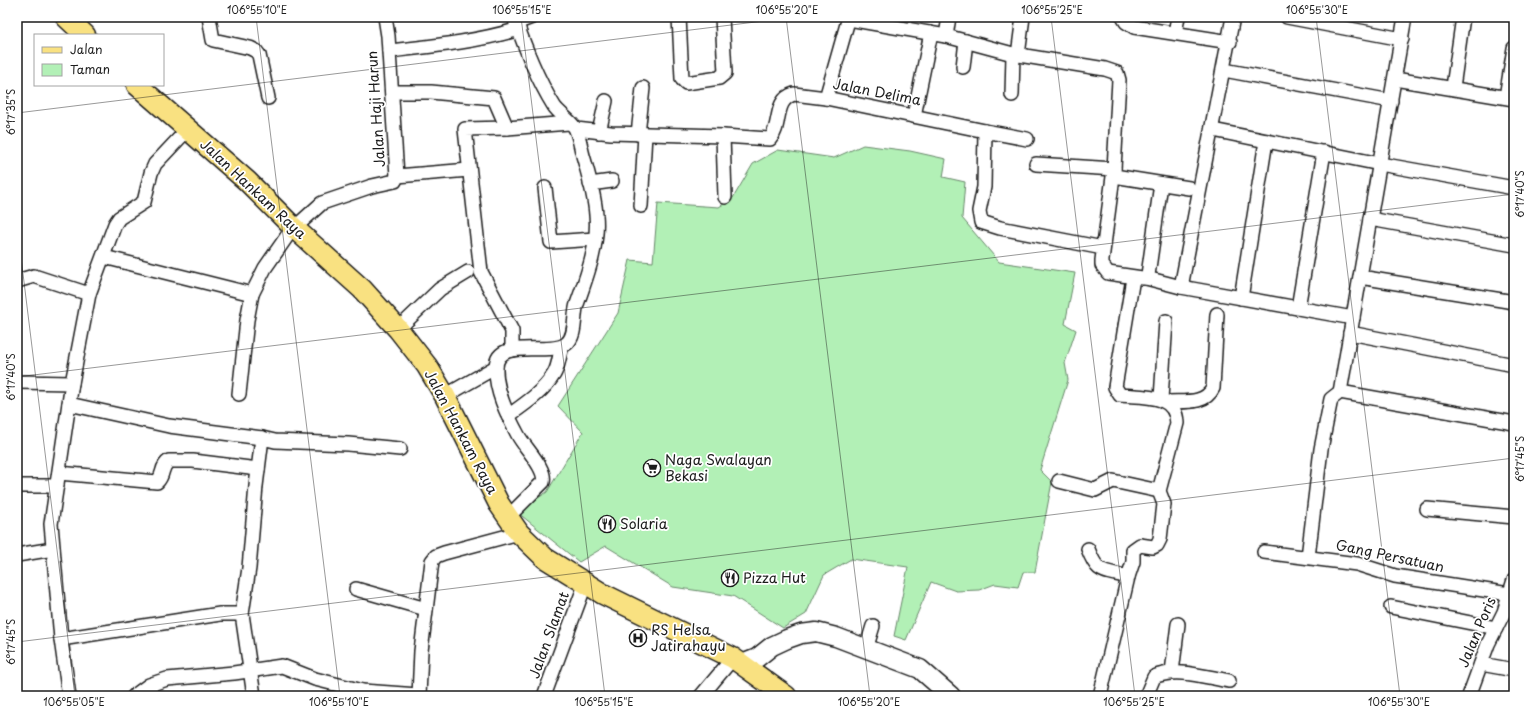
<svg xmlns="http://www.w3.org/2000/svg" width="1531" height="713" font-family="'Playpen Sans',sans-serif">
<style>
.green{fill:#b2f0b6;stroke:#678669}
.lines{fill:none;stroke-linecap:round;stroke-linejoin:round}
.street-casing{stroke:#1c1c1c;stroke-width:16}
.secondary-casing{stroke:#1c1c1c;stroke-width:21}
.primary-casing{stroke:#1c1c1c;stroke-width:23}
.street{stroke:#fff;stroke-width:13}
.secondary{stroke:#fff;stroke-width:18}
.primary{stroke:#f9e181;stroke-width:20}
.ticks{fill:none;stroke:#1c1c1c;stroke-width:1;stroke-opacity:0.45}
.labels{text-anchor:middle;stroke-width:3.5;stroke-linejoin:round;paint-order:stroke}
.street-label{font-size:14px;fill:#1c1c1c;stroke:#fff}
.poi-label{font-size:14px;fill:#1c1c1c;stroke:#fff;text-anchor:start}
.neatline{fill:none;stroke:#1c1c1c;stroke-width:1.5}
.ticks-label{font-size:10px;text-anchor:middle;fill:#1c1c1c}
</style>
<rect width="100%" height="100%" fill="#fff"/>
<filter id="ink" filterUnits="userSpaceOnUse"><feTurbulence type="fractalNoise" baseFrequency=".025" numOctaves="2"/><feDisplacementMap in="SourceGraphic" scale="8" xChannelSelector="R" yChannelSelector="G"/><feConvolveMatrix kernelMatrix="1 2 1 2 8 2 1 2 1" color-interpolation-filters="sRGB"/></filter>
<g filter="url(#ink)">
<!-- green -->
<path class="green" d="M863,145L910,151L946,159L943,177L965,182L962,218L999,262L1075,273L1065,324L1076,330L1065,363L1068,380L1040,470L1052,482L1035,572H1023L1018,587L995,584L979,590L956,591L931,582L906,640L894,636L908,567L851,559L824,575L806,614L783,628L733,596L673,587L606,546L579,562L517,512L547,492L583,432L558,406L618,313L630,260L653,262L658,203L719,207L733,198L753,164L778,150L834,158Z"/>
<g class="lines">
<defs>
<g id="street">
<path d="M209,17L213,40L250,48L256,51L259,55L268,98"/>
<path d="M679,17L682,79L686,83L719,78L725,73L722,17"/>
<path d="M1123,17L1126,22L1134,27L1230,42"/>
<path d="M1287,17L1402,39"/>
<path d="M1405,17L1340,392L1514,423"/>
<path d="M849,19L946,36L1013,54L1105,69L1117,73L1119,80L1114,169L1102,260V265L1108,273L1142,278H1146L1148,275L1161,184"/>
<path d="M516,23L532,17"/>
<path d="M1175,33L1178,17"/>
<path d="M946,36L949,17"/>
<path d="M389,51C433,46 476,42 519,29"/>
<path d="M1018,55L1023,17"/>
<path d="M963,67L966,41"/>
<path d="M1224,70L1391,101"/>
<path d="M1395,79L1514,99"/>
<path d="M1453,87L1463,17"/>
<path d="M392,92H431L494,98L507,128"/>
<path d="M1012,95L1013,54"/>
<path d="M1506,97L1514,48"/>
<path d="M826,98L849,17"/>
<path d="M914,116L931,33"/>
<path d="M576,129L611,133L723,136L770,139C782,126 773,100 794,94L826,98L985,131L984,187L979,211L981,222L1000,228L1103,248"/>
<path d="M1213,130L1380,164L1514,188"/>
<path d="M985,131L1027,139"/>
<path d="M599,132L606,101"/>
<path d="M638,134L643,88"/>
<path d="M723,136L725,197"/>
<path d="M1036,164L1114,169"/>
<path d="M397,176L469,170"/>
<path d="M1114,176L1189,188"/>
<path d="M590,184L612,181"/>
<path d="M545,188L551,242L595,239"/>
<path d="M641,206L645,134"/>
<path d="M1370,219L1514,245"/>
<path d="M104,257L252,294"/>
<path d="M1360,277L1514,302"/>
<path d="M1146,278L1181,287L1353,318"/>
<path d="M17,281L34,276L89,294"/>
<path d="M1181,287L1233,17"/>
<path d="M1241,298L1266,141"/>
<path d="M1298,308L1324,152"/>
<path d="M398,329L440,289L468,272"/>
<path d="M1350,333L1514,365"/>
<path d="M512,350V331L481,272L465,129L507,128L569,123"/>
<path d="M17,382L72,383"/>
<path d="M239,394L247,320L252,294L265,268L290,232L322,203L372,186L395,181L397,176L388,36L385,17"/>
<path d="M445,396L496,367"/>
<path d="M1161,399L1166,321"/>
<path d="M1168,402C1183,401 1205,405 1213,388L1217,314"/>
<path d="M69,404L169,426L262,438"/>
<path d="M508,416C525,404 543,392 554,374C559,366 559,355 562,347"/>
<path d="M59,473L157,482C165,474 160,467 169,461H193L258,469"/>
<path d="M1059,481L1095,490L1113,481L1159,491"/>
<path d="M17,486H57"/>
<path d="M1427,509L1514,517"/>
<path d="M508,517L543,482C547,469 524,447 518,435C507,415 495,390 496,367C497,336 549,357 566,344C577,336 573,315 577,304C587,276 599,244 596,215C595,197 589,177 584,159C581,150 580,139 576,130C573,122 559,114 554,106C537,79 525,47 514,17"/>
<path d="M1088,549C1098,575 1102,570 1128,577"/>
<path d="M1264,552L1357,564L1395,576L1509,594"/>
<path d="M17,555L53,549"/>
<path d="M1308,557L1321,449L1331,399L1340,392"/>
<path d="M356,589L426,609"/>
<path d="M1391,607L1496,628"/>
<path d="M61,639L220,614H242"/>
<path d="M866,649L873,626"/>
<path d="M1481,664L1514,670"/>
<path d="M1172,672L1178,624"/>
<path d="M69,696L61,639L51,524L72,383L89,294L115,224L119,218L144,202L151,173L155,164L188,129"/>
<path d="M134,696L149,685L167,679L234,673L282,666L315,679L363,691L418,695"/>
<path d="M254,696L242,614L249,568L256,486L262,438L275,441L348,444L400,449"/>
<path d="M419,696L421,651L432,561L436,556L444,553L519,533"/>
<path d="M544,696L585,585"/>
<path d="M701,696L733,658"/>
<path d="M1100,696L1128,577L1133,562V550L1140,545L1153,547L1157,545L1160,539L1164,504L1159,491L1177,423C1176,393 1143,397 1120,395L1115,387L1133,278"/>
<path d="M1146,696L1154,677C1176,667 1205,677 1229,681"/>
<path d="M1469,696L1488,644L1504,612L1514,580"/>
</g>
<path id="secondary" d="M742,664L757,658L772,646L787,639L801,634L816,632L836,637L920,669L951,696"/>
<g id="primary">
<path d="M66,17L85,35"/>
<path d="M137,85L247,181L294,228L362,289L398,329L427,366L445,396L499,504L519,533L545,558L603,594L733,658L786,696"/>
</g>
</defs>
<!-- street casing -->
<use href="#street" class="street-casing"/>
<!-- secondary casing -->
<use href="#secondary" class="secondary-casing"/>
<!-- primary casing -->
<use href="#primary" class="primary-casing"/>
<!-- street -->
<use href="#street" class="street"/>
<!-- secondary -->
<use href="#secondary" class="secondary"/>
<!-- primary -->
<use href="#primary" class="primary"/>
</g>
</g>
<!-- ticks -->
<path class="ticks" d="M256,17L340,696M521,17L605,696M786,17L870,696M1051,17L1135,696M1316,17L1400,696M17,113L796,17M17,225L75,696M17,377L1514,194M17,642L1514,458"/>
<!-- icons -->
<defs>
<symbol id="supermarket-ring" viewBox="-11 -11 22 22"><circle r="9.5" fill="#fff" stroke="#1c1c1c" stroke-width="1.5"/><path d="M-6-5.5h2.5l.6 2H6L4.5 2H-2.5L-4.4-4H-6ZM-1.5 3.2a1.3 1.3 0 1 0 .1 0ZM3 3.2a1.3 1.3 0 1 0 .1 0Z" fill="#1c1c1c"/></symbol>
<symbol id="restaurant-ring" viewBox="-11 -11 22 22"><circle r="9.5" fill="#fff" stroke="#1c1c1c" stroke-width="1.5"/><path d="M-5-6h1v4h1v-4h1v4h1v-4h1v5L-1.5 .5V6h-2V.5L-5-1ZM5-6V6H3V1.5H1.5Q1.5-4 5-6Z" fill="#1c1c1c"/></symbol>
<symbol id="hospital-ring" viewBox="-11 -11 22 22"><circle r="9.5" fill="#fff" stroke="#1c1c1c" stroke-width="1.5"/><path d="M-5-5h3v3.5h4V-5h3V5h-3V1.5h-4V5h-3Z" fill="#1c1c1c"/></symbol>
</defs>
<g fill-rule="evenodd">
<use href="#supermarket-ring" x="642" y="458" width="20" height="20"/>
<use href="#restaurant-ring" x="597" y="514" width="20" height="20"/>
<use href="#restaurant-ring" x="720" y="568" width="20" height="20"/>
<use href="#hospital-ring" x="628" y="628" width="20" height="20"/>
</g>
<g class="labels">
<!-- street labels -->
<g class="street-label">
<text transform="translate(877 92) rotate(11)" y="5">Jalan Delima</text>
<text transform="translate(376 109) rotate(-94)" y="5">Jalan Haji Harun</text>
<text transform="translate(253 189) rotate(43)" y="5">Jalan Hankam Raya</text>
<text transform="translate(461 432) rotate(62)" y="5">Jalan Hankam Raya</text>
<text transform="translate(1390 556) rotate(12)" y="5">Gang Persatuan</text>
<text transform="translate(1477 632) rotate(-67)" y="5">Jalan Poris</text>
<text transform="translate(549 635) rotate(-70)" y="5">Jalan Slamat</text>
</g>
<!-- poi labels -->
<g class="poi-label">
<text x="665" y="465">Naga Swalayan<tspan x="665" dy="16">Bekasi</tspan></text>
<text x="620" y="529">Solaria</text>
<text x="743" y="583">Pizza Hut</text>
<text x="651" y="635">RS Helsa<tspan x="651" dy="16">Jatirahayu</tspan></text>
</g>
</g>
<!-- margin -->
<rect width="1531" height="713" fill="none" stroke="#fff" stroke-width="44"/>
<!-- legend -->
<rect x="34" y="34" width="130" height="52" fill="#ffffff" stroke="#a4a4a4"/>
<rect x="42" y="47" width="20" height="6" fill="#f9e181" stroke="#a4a4a4"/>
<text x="70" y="54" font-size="12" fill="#1c1c1c">Jalan</text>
<rect x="42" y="64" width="20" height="12" fill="#b2f0b6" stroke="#a4a4a4"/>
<text x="70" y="74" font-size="12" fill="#1c1c1c">Taman</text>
<rect x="22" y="22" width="1487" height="669" class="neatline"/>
<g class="ticks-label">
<text x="257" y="14">106°55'10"E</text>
<text x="522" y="14">106°55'15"E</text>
<text x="787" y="14">106°55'20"E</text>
<text x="1052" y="14">106°55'25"E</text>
<text x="1317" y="14">106°55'30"E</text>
<text transform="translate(11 112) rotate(-90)" y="4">6°17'35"S</text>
<text transform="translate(1520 194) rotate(-90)" y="4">6°17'40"S</text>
<text transform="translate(11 377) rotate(-90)" y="4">6°17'40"S</text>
<text transform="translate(1520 459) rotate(-90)" y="4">6°17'45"S</text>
<text transform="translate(11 642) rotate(-90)" y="4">6°17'45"S</text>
<text x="74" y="706">106°55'05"E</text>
<text x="339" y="706">106°55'10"E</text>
<text x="604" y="706">106°55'15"E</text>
<text x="869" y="706">106°55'20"E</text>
<text x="1134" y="706">106°55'25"E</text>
<text x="1399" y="706">106°55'30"E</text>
</g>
</svg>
